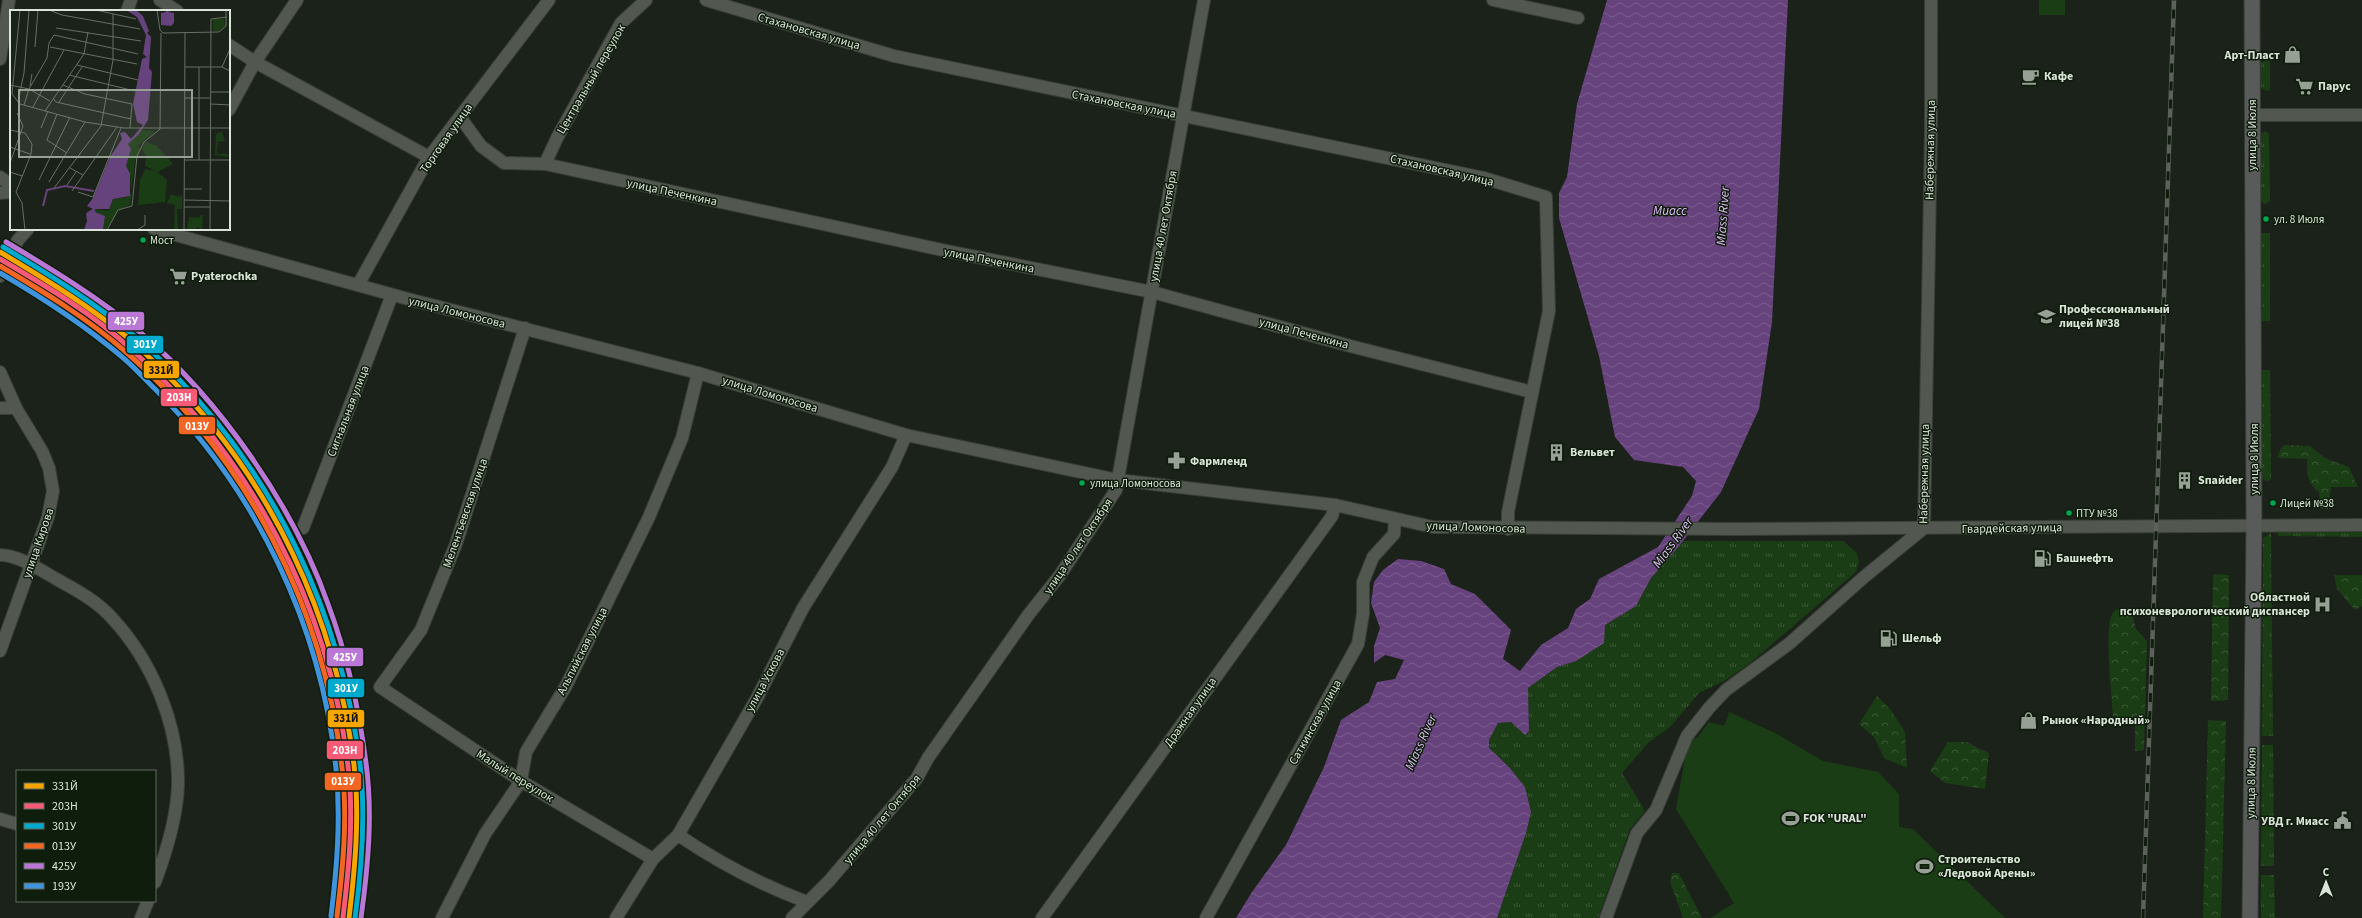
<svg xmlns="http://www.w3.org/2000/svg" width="2362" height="918" font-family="'Source Sans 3',sans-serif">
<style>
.grass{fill:url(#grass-tufts)}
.forest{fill:url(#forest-crowns)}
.pitch{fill:#1b3d15}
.water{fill:url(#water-waves)}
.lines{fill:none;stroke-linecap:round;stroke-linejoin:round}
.minor-casing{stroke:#383e37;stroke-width:14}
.major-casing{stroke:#383e37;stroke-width:17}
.minor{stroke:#525850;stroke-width:12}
.major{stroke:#595a5a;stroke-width:15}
.rail-casing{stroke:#5c615a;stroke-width:4.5}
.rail{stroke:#0e1d0c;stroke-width:3;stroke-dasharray:9;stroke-linecap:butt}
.rail-1-casing{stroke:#0e1d0c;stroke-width:8}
.rail-2-casing{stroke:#0e1d0c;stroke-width:8}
.rail-3-casing{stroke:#0e1d0c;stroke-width:8}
.rail-4-casing{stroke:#0e1d0c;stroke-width:8}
.rail-5-casing{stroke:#0e1d0c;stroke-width:8}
.rail-6-casing{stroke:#0e1d0c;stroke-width:8}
.rail-1{stroke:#f7a600;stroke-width:5}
.rail-2{stroke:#f75a77;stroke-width:5}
.rail-3{stroke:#00a9ce;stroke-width:5}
.rail-4{stroke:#f26522;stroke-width:5}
.rail-5{stroke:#ba77d6;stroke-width:5}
.rail-6{stroke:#4094de;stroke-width:5}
.bus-dot{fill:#00a651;stroke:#0e1d0c;stroke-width:1.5}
.labels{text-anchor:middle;stroke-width:3;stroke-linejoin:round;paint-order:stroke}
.bus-label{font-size:11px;fill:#dae4d8;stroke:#0e1d0c;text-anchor:start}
.street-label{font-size:12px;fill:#dae4d8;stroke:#0e1d0c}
.poi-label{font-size:12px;font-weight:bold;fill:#dae4d8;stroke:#0e1d0c;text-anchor:start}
.water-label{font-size:13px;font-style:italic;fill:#dfbdf5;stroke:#0e1d0c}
.inset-river{fill:none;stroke:#67437d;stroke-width:2}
.inset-road{fill:none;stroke:#677065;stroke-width:1}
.view{fill:#97a095;fill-opacity:0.15;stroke:#97a095;stroke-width:2}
.inset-edge{fill:none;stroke:#dae4d8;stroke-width:2}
.line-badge{stroke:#0e1d0c;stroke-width:1.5}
.badge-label{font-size:11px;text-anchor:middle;font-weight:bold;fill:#fff}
.pale-badge-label{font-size:11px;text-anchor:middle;font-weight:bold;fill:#111}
</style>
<defs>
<pattern id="grass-tufts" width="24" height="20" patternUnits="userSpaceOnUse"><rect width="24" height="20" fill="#1b3d15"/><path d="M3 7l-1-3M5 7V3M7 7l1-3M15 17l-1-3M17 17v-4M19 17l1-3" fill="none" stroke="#3c5936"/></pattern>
<pattern id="forest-crowns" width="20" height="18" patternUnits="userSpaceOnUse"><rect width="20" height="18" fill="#1b3d15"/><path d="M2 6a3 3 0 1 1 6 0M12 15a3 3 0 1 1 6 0" fill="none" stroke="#3c5936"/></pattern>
<pattern id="water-waves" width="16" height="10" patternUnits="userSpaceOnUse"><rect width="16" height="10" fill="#67437d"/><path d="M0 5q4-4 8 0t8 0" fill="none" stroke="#7c5e8f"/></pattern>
</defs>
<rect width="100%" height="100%" fill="#1b2219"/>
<!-- grass -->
<g class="grass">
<path d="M2270,57V90L2267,91L2261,88V63Z"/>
<path d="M2265,131L2269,134L2270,201L2265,204L2260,201V134Z"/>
<path d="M2261,233H2270V321H2262Z"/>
<path d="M2262,370H2270L2271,479L2267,481L2262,479Z"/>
<path d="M2278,530L2362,531V537L2278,536Z"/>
<path d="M2271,533L2273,736H2262L2263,538Z"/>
<path d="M1683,541H1843L1857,553L1859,561L1856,572L1749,664L1724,681L1699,693L1671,726L1649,742L1622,773L1645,811L1630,829L1598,918H1497L1526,833L1509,767L1489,748V740L1498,723L1511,722L1526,735L1529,731L1528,688L1557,667L1576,661L1605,625L1636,606L1651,578Z"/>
<path d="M2262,745H2273L2274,866H2261Z"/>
<path d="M2261,875H2274L2275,918H2261Z"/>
</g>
<!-- forest -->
<g class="forest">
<path d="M2285,445L2310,446L2325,458L2349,467L2358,487H2331L2328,509L2320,508L2319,492C2307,483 2307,473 2307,459L2277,458L2281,448Z"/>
<path d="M2213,574L2229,575L2228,700L2211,701Z"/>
<path d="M2334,575H2362V606L2355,610L2337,589Z"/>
<path d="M2125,608L2131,609L2136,629L2147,641L2144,750L2135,751V718L2113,717C2112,696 2104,631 2112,614C2114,609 2120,609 2125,608Z"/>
<path d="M1877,696L1890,709L1905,732L1907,768L1884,758L1874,737L1859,724Z"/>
<path d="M2208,720L2226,721L2221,918H2203Z"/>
<path d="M1948,742H1966L1989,753L1985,789L1945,783L1930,771Z"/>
<path d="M1672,873H1679L1702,918H1683L1670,882Z"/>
</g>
<!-- pitch -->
<g class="pitch">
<rect x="2039" y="0" width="26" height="15"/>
<path d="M1729,712L1775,733L1823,761L1878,772L1899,794V827L1913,829L2005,918H1710L1734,903L1676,809L1687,747L1690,738H1697L1709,722L1724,726Z"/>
</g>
<!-- water -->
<path class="water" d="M1607,0H1788L1772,322L1759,409L1721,492L1675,551L1651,578L1636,606L1605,625L1604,643L1576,661L1557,667L1528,688L1529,731L1525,735L1511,722L1498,723L1489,740V748L1509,767L1525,787L1531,812L1526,833L1497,918H1236L1252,892L1286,845L1324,767L1341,720L1369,702L1377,682L1395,679L1404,660L1385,655L1374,663V646L1380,628L1371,603L1374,582L1383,570L1398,559L1421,561L1444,569L1451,584L1475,594L1511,630L1503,659L1520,671L1541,645L1568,628L1576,609L1590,599L1599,579L1658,547L1692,496L1696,481L1683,467L1634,460L1615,437L1599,356L1559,218V193L1567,177L1577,104Z"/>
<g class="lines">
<defs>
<g id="minor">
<path d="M160,0L177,11"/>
<path d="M706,0L894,56L1484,178L1546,197L1549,311L1508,512V529"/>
<path d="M1493,0L1578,18"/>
<path d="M127,11L131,0"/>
<path d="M229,45L255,62L429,157"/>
<path d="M0,59L9,0"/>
<path d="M229,110L255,62L297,0"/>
<path d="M2251,115H2362"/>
<path d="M460,117L481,146L504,163L545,164L947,251L1152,292L1354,347L1532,392"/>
<path d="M545,164L557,138L621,23L646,0"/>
<path d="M0,177L11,185"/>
<path d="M0,193L11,192"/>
<path d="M154,229L408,299L698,373L906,435L1118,480L1335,505L1433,527L1733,529L2362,525"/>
<path d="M0,276L18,240L28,229"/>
<path d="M358,285L429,157L549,0"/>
<path d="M525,328L456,544L421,630L380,687L521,781L653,859"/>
<path d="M0,372L16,408L42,451L49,468L53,491L48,517L0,651"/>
<path d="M0,408H16"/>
<path d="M303,528L392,295"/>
<path d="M0,555C20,555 43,572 60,581C78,591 98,602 112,618C152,661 179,725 178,785C177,817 166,853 155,882"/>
<path d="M0,819L17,824"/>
<path d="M678,835C718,862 761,885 807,902"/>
<path d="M141,918L148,901"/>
<path d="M442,918L485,834L521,781L526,752L566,686L649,517L682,438L698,373"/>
<path d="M616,918L653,859L678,835L757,698L803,608L892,467L906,435"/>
<path d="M792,918L829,881L917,778L928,758L1029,614L1060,575L1116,490L1204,0"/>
<path d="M1042,918L1332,516L1335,505"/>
<path d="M1206,918L1358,644L1363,614V582L1373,557L1394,534L1395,519"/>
<path d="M1606,918L1637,833L1656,810L1687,736L1709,708L1726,690L1790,643L1864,577L1924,528L1931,131V0"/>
</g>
<path id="major" d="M2250,918L2254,525L2252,0"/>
</defs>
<!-- minor casing -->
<use href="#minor" class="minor-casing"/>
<!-- major casing -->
<use href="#major" class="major-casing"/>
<!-- minor -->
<use href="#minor" class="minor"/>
<!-- major -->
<use href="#major" class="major"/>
<defs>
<path id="rail" d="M2143,918L2174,0"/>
</defs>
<!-- rail casing -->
<use href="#rail" class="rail-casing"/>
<!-- rail -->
<use href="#rail" class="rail"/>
<defs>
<path id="rail-1" d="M0,252C47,280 91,307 133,342C145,352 154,363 165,373C271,479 336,617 354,765C360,816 355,868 349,918"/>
<path id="rail-2" d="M0,259C46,286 92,313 131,349C251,457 329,605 348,766C354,816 349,868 343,917"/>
<path id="rail-3" d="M3,247C50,275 95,303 137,338C149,347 159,359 169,369C276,476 341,615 360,764C366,815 362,867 355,918"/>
<path id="rail-4" d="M0,266C44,292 87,318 126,352C247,457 325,610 342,768C348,817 343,867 337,916"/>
<path id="rail-5" d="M6,242C53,270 99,298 141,333C220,400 294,507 328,604C347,655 359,709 366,763C373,814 368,867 361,918"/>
<path id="rail-6" d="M0,273C43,298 83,324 121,356C133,366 144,378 154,388C256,489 322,627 336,769C341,818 337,867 331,916"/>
</defs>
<!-- rail-1 casing -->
<use href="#rail-1" class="rail-1-casing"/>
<!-- rail-2 casing -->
<use href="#rail-2" class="rail-2-casing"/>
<!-- rail-3 casing -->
<use href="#rail-3" class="rail-3-casing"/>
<!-- rail-4 casing -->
<use href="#rail-4" class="rail-4-casing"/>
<!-- rail-5 casing -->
<use href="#rail-5" class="rail-5-casing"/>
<!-- rail-6 casing -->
<use href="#rail-6" class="rail-6-casing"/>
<!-- rail-1 -->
<use href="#rail-1" class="rail-1"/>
<!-- rail-2 -->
<use href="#rail-2" class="rail-2"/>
<!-- rail-3 -->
<use href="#rail-3" class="rail-3"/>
<!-- rail-4 -->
<use href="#rail-4" class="rail-4"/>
<!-- rail-5 -->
<use href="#rail-5" class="rail-5"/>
<!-- rail-6 -->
<use href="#rail-6" class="rail-6"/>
</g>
<!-- icons -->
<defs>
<symbol id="shop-bare" viewBox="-9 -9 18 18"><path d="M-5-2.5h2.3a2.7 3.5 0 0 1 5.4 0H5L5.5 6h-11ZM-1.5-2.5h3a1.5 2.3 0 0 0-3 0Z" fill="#97a095" stroke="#0e1d0c" stroke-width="2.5" paint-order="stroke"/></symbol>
<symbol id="cafe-bare" viewBox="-9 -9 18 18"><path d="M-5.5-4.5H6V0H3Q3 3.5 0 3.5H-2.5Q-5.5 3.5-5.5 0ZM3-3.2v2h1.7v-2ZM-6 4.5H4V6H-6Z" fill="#97a095" stroke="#0e1d0c" stroke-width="2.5" paint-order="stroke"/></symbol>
<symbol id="supermarket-bare" viewBox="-9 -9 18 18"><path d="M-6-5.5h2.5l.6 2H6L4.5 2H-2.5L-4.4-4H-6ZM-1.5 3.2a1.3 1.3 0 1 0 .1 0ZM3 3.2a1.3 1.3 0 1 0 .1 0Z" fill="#97a095" stroke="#0e1d0c" stroke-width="2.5" paint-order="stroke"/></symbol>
<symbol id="university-bare" viewBox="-9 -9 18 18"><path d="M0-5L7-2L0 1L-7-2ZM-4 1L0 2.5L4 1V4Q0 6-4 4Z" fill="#97a095" stroke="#0e1d0c" stroke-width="2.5" paint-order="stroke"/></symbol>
<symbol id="building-bare" viewBox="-9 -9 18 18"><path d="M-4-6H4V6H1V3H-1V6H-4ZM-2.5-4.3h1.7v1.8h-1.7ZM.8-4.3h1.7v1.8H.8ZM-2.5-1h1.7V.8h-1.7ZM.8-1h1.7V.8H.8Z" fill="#97a095" stroke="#0e1d0c" stroke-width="2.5" paint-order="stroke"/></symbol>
<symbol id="pharmacy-bare" viewBox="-9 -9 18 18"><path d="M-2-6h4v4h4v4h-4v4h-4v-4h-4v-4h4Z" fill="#97a095" stroke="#0e1d0c" stroke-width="2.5" paint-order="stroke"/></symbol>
<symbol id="fuel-bare" viewBox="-9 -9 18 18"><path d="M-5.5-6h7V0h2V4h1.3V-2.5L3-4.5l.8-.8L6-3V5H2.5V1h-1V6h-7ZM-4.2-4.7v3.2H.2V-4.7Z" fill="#97a095" stroke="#0e1d0c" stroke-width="2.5" paint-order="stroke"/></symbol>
<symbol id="hospital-bare" viewBox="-9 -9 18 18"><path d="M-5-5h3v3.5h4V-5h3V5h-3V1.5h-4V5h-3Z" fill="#97a095" stroke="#0e1d0c" stroke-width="2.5" paint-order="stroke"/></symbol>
<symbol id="stadium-bare" viewBox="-9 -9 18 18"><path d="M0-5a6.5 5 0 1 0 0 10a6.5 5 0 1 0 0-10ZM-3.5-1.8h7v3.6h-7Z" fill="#97a095" stroke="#0e1d0c" stroke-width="2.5" paint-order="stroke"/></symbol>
<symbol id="civic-bare" viewBox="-9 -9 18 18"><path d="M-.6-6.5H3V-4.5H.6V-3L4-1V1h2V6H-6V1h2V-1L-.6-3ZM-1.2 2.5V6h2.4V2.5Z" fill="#97a095" stroke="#0e1d0c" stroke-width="2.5" paint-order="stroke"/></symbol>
</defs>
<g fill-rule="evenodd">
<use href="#shop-bare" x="2280" y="42" width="25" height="25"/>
<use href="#cafe-bare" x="2018" y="64" width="25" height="25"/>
<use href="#supermarket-bare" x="2292" y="74" width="25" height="25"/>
<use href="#supermarket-bare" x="166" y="264" width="25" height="25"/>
<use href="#university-bare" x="2034" y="304" width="25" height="25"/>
<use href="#building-bare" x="1544" y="440" width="25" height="25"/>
<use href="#pharmacy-bare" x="1164" y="448" width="25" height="25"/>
<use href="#building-bare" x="2172" y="468" width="25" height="25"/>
<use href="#fuel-bare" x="2030" y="546" width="25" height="25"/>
<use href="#hospital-bare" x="2310" y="592" width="25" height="25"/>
<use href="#fuel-bare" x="1876" y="626" width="25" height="25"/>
<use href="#shop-bare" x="2016" y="708" width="25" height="25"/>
<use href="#stadium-bare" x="1778" y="806" width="25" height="25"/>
<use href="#civic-bare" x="2330" y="808" width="25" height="25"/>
<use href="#stadium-bare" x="1912" y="854" width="25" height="25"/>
</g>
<!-- markers -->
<g class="bus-dot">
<circle cx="2266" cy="219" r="3.5"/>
<circle cx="143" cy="240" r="3.5"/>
<circle cx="1082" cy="483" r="3.5"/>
<circle cx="2273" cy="503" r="3.5"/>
<circle cx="2069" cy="513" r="3.5"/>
</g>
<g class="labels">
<!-- bus labels -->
<g class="bus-label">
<text x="2274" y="223">ул. 8 Июля</text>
<text x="150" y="244">Мост</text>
<text x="1090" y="487">улица Ломоносова</text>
<text x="2280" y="507">Лицей №38</text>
<text x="2076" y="517">ПТУ №38</text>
</g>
<!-- street labels -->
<g class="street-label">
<text transform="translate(809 31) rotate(16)" y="4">Стахановская улица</text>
<text transform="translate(591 79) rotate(-60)" y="4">Центральный переулок</text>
<text transform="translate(1124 104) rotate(11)" y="4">Стахановская улица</text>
<text transform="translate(2252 135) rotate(-90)" y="4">улица 8 Июля</text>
<text transform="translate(446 138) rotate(-55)" y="4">Торговая улица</text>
<text transform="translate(1930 150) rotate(-89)" y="4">Набережная улица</text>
<text transform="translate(1442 170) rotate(13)" y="4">Стахановская улица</text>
<text transform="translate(672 192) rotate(12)" y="4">улица Печенкина</text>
<text transform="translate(1163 226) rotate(-80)" y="4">улица 40 лет Октября</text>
<text transform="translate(989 260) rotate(11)" y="4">улица Печенкина</text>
<text transform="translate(457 312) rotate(14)" y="4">улица Ломоносова</text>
<text transform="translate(1304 333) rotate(15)" y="4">улица Печенкина</text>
<text transform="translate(770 394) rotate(17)" y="4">улица Ломоносова</text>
<text transform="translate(348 411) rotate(-69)" y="4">Сигнальная улица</text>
<text transform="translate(2254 459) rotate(-90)" y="4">улица 8 Июля</text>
<text transform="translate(1924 474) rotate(-89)" y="4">Набережная улица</text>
<text transform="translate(465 513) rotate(-71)" y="4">Мелентьевская улица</text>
<text transform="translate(1476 527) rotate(2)" y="4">улица Ломоносова</text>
<text transform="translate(2012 528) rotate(-1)" y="4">Гвардейская улица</text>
<text transform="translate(38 543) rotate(-71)" y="4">улица Кирова</text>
<text transform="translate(1078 546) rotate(-56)" y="4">улица 40 лет Октября</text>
<text transform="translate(582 651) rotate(-63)" y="4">Альпийская улица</text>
<text transform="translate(765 680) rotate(-62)" y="4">улица Ускова</text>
<text transform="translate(1190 712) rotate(-55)" y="4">Дражная улица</text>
<text transform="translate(1315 722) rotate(-61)" y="4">Саткинская улица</text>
<text transform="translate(515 776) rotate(32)" y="4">Малый переулок</text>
<text transform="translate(2251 783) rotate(-89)" y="4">улица 8 Июля</text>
<text transform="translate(882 819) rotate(-50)" y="4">улица 40 лет Октября</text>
</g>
<!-- poi labels -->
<g class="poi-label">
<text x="2280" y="59" text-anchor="end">Арт-Пласт</text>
<text x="2044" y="80">Кафе</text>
<text x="2318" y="90">Парус</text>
<text x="191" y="280">Pyaterochka</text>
<text x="2059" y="313">Профессиональный<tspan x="2059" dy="14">лицей №38</tspan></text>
<text x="1570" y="456">Вельвет</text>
<text x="1190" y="465">Фармленд</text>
<text x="2198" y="484">Sпайder</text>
<text x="2056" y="562">Башнефть</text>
<text x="2310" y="601" text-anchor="end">Областной<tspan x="2310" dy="14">психоневрологический диспансер</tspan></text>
<text x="1902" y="642">Шельф</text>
<text x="2042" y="724">Рынок «Народный»</text>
<text x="1803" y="822">FOK "URAL"</text>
<text x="2329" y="825" text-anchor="end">УВД г. Миасс</text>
<text x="1938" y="863">Строительство<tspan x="1938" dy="14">«Ледовой Арены»</tspan></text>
</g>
<!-- water labels -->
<g class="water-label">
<text x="1670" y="215">Миасс</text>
<text transform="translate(1722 216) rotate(-86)" y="5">Miass River</text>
<text transform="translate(1672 542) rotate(-54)" y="5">Miass River</text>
<text transform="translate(1420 742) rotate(-66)" y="5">Miass River</text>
</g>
</g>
<!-- overview -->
<g transform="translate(10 10)">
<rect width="220" height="220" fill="#1b2219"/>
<path d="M132,120L145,121L128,136L130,139L125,151L121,182L120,161L116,156L121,139L118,134ZM161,184L168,187L169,184L170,187L172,185V199H167L168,220H164L165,195L157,193Z" fill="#1b3d15"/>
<path d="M212,121L215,131L208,132L207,142L210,145L213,143L219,145L217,147L205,145L206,124ZM191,205H193L192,220L188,217L184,220H177L179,207L189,208Z" fill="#1b3d15"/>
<path d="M203,9H214L215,16L209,21H203ZM122,182L120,195L108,200L96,220H93L95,206L85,202V199L98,201L103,189L118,187Z" fill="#1b3d15"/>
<path d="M136,132L147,136L163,154L147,162L157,170L155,192L128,195L130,170L134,162L135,159L146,161L135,156L136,146L132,139Z" fill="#1b3d15"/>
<path d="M116,0H126L133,6L139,21L137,23L141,27L139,58L142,62L138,110L129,124L118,134L121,139L116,156L120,163V186L103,189L99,199H85V202L95,206L93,220H74L77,211L76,203L83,199L77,196L83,188L100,147L112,129L110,123L115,122L121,129L133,115L127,112L123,94L132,49L137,47L133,44L136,25L127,7ZM156,0H164L158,2L164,3V13L161,16L151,15V3L156,2Z" fill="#67437d"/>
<path class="inset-river" d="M33,196L37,180L55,176L84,181"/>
<path class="inset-road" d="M10,0L2,84L10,94L75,112L114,118H220M39,0L52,5L130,19M86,0L126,9M147,0L150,20L153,23L209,22L216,16V0M46,18L131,31M25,37L28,0M40,37L127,54M67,55L128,70M175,57H212L220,61M212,57L220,39M59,65L125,81M0,75L19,79L40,91M53,75L75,84L122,94L120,118M20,76L22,64M201,82H220M43,88L46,92L121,109M175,88H200M8,92L14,63L19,0M49,92L72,57M201,94L220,95M14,95L19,79L37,48L39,33L44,25L128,44M23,97L54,40M35,101L74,44L78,22M47,104L37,130L57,143M31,118L38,101M150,119L151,23M0,120L15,123L22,134L21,144L6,182L12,193L15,220M0,137L20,144M175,150H200M189,150V57M201,150H220M0,153L13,116L7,103M60,158L73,165M0,162L12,166M29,170L60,107M39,172L75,112M57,175L66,162M44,178L91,116L103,50V4M174,179H192M62,181L107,117M68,182L83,187L111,118M174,190L220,191M174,197H200M97,220L108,200L122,196L127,146L134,132L150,119M127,220L135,215V205M174,220L175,23M200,220L201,9L217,7"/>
<path class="view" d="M9,80H182V147H9Z"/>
<rect width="220" height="220" class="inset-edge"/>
</g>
<g class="line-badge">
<rect x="107" y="311" width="38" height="20" rx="4" fill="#ba77d6"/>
<rect x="126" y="335" width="38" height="19" rx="4" fill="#00a9ce"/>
<rect x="143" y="360" width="37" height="19" rx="4" fill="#f7a600"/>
<rect x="160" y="388" width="38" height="19" rx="4" fill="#f75a77"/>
<rect x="178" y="416" width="38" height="19" rx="4" fill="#f26522"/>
<rect x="326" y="647" width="38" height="20" rx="4" fill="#ba77d6"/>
<rect x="327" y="678" width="38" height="20" rx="4" fill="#00a9ce"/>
<rect x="327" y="709" width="38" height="19" rx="4" fill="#f7a600"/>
<rect x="326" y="740" width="38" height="20" rx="4" fill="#f75a77"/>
<rect x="324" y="772" width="38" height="19" rx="4" fill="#f26522"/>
</g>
<g class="badge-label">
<text x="126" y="325">425У</text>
<text x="145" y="348">301У</text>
<text x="179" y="401">203Н</text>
<text x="197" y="430">013У</text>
<text x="345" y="661">425У</text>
<text x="346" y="692">301У</text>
<text x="345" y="754">203Н</text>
<text x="343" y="785">013У</text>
</g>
<g class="pale-badge-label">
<text x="161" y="374">331Й</text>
<text x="346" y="722">331Й</text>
</g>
<!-- legend -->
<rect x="16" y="770" width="140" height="132" fill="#0e1d0c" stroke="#606d5e"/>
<rect x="24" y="783" width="20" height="6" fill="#f7a600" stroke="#606d5e"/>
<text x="52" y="790" font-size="12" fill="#dae4d8">331Й</text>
<rect x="24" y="803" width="20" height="6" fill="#f75a77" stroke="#606d5e"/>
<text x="52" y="810" font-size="12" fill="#dae4d8">203Н</text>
<rect x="24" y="823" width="20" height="6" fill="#00a9ce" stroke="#606d5e"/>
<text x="52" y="830" font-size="12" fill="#dae4d8">301У</text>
<rect x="24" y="843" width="20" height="6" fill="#f26522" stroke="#606d5e"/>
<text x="52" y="850" font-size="12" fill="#dae4d8">013У</text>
<rect x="24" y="863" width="20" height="6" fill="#ba77d6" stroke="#606d5e"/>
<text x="52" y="870" font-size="12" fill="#dae4d8">425У</text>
<rect x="24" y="883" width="20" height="6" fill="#4094de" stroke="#606d5e"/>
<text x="52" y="890" font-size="12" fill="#dae4d8">193У</text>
<!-- north arrow -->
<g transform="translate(2326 882)" stroke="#0e1d0c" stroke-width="3" paint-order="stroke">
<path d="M0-3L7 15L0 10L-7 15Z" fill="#dae4d8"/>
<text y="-6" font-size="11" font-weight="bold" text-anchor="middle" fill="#dae4d8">С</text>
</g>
</svg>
